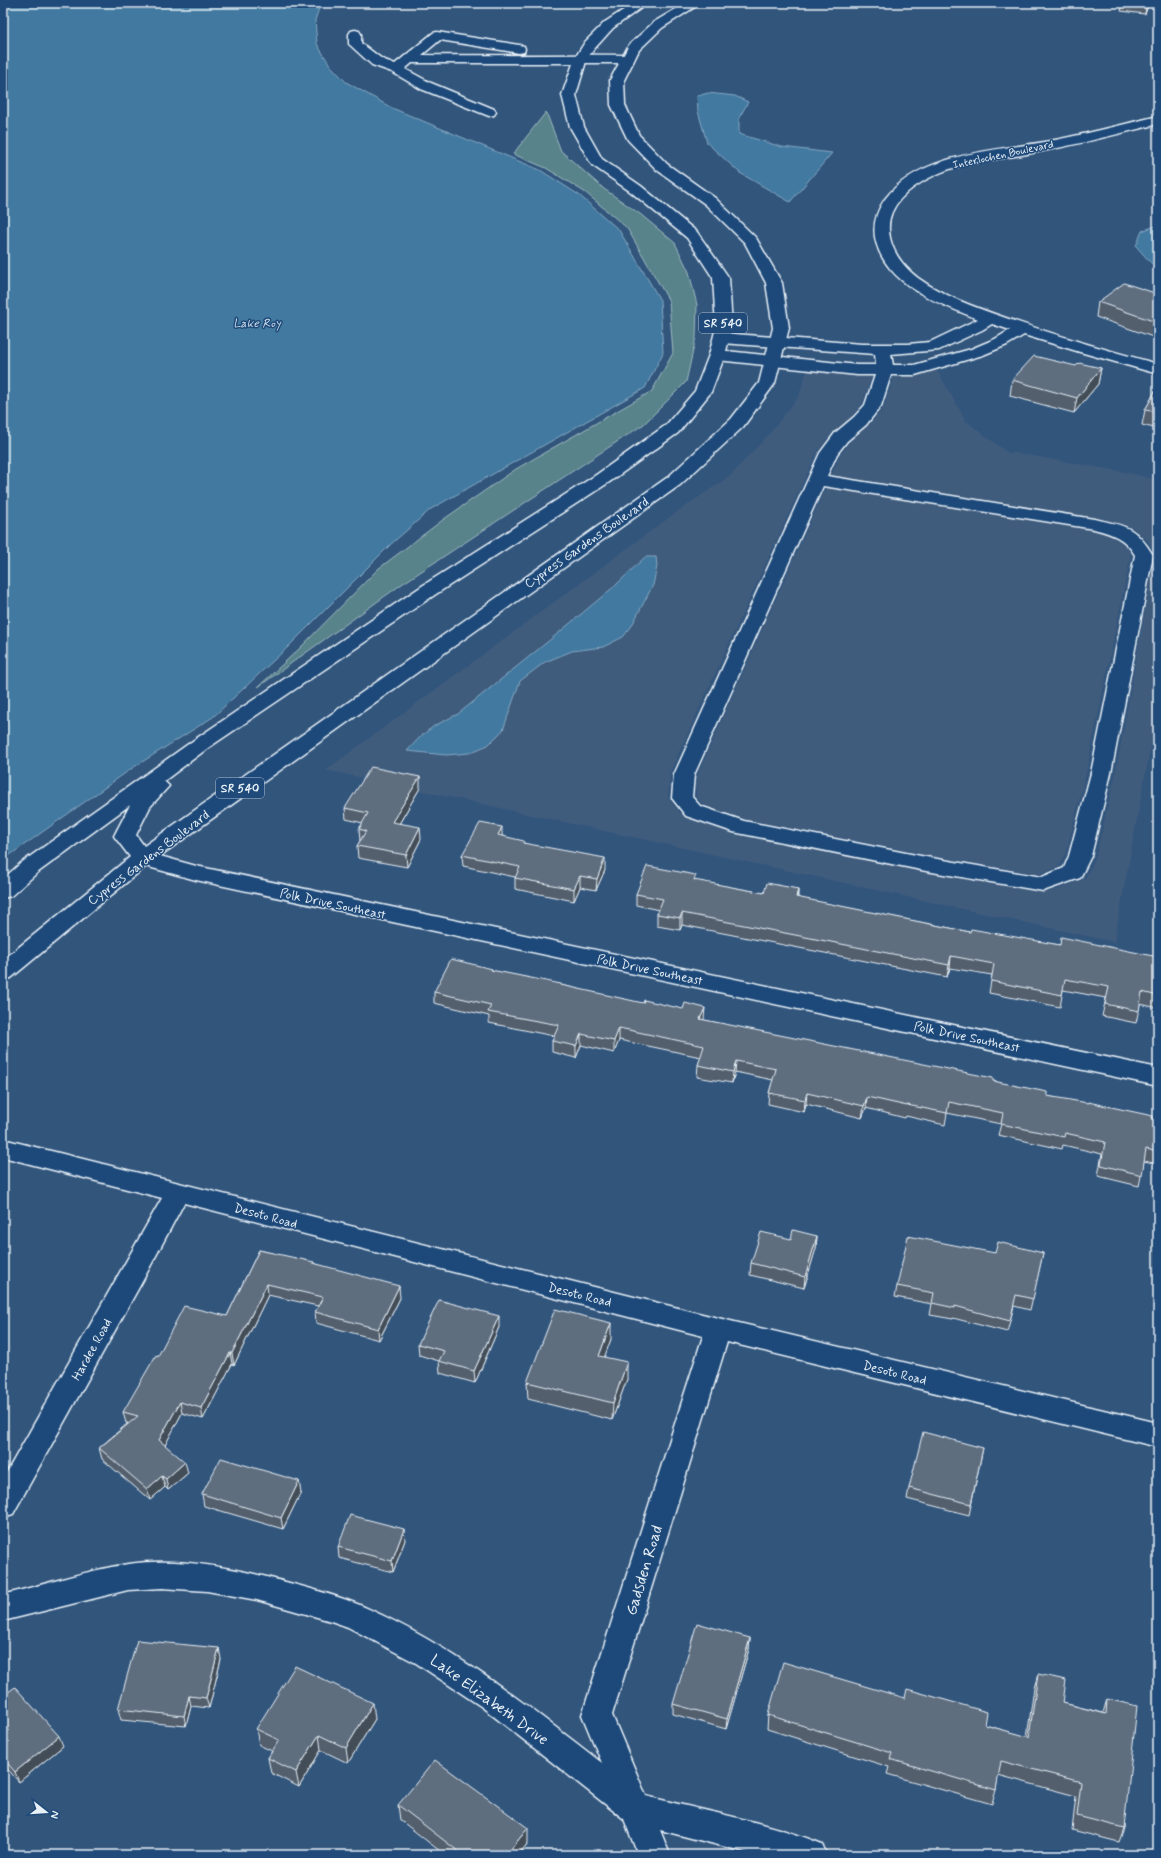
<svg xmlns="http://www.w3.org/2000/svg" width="1161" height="1858" font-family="Mynerve,sans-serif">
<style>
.built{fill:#405c7d;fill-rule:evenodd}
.green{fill:#58838a;stroke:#a0bac1}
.water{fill:#4379a0;stroke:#85a9c3}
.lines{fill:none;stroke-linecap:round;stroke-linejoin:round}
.street-casing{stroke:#e8f1f8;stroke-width:3}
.primary-casing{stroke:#e8f1f8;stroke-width:3}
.street{fill:#1f4a7a;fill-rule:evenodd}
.primary{fill:#1f4a7a;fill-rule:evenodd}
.wall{fill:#525f6d;stroke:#e8f1f8}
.shaded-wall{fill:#424d59;stroke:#e8f1f8}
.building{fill:#5f6e7f;stroke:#e8f1f8}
.labels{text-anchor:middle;stroke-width:3;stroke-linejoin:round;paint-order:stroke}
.far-street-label{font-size:11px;fill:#e8f1f8;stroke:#1f4a7a}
.far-water-label{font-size:12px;font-style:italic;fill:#cfdfeb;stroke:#1f4a7a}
.shield{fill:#1f4a7a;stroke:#acbfd2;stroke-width:1}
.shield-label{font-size:12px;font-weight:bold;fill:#e8f1f8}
.street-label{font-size:13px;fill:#e8f1f8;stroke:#1f4a7a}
.near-street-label{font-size:16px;fill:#e8f1f8;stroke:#1f4a7a}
</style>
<rect width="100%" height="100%" fill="#32557c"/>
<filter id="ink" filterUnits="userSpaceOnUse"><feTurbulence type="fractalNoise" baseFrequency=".025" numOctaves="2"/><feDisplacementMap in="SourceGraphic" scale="8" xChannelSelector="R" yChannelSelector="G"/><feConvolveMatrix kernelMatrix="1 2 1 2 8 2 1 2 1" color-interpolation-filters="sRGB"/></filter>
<g filter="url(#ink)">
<!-- built -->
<g class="built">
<path d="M807,370L872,375L862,404L849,419L830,435L817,452L670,772L668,797L670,801L681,814L687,818L734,834L923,872L1042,892L1053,891L1082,880L1086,877L1095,859L1115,776L1155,554L1148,541L1136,530L1128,526L1095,519L831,476L840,456L851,440L870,424L883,409L895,375H916L932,371L938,372L966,421L1008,453H1015L1125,472L1158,480V707L1114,942L326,770L667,519L731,475L769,434L799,396ZM645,557L653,585L631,627L623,637L603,647L572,651L545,662L519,682L503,730L469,753L446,755L407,751L421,736L434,726L458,714L556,635L616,585Z"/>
<path d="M826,487L1092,530L1117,536L1125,544L1131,554L1087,770L1066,853L1059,867L1039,874L928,855L744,819L704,805L696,797L697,776Z"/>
</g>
<!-- green -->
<path class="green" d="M546,112L561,151L604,189L640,214L675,243L689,272L697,305L696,337L686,382L644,424L402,584L258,687L299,649L378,569L444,519L516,469L652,391L673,353L669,301L627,228L586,193L546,168L513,154Z"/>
<!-- water -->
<g class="water">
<path d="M3,3H321L315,20L317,44L330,65L346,82L392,108L540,170L579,195L619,230L660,300L663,353L645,388L431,509L390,545L289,646L213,717L131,769L3,860Z"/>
<path d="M708,93L735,96L748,102L739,118V134L782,147L832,153L790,202L740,173L707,143L698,111L697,96Z"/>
<path d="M1158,225V266L1151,263L1136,246L1142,231Z"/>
<path d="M645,557H656L657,566L653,585L631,627L623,637L603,647L572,651L545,662L520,681L503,730L488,745L469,753L446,755L407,751L421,736L434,726L458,714L556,635L616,585Z"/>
</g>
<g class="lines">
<defs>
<g id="street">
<path d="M355,30L359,31L361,34V43L382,59L395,64L433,33L437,32L519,45L524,46L525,49L524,52L519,53L440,40L422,55C490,56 559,54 628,55L633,56L634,59L633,62L628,63H412L405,69L431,83L494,109L496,112L494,115L489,116L421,89L392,72L372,65L349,44V34L351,31Z"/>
<path d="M1158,116V124L1146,127C1106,137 1067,147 1027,154C996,160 964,161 935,175C914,185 887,203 889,230C890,249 902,266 918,278C943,296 974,307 1003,317C1054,335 1106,350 1158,364V374L1080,352L1024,335L1007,345L983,355L915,375H891L881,406L866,425L847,441L837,454L827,476L1094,519C1126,526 1135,526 1153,555L1111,773L1091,856L1080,878L1043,891L926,871L733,832L686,816L672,798L674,775L820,453L835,433L854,417L865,405L875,375H857L717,360L711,358L709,355L711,352L717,350L857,365H876L875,354L722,343L716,341L714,338L716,335L722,333L862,344H908L930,342L978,319C940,304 888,286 876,242C872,226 876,212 885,199C921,151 1001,151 1055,140C1090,133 1124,124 1158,116ZM992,324L1010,330L995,339L971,349L914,365H893L891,354L939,350L982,330ZM823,486L1094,529C1113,534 1125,538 1135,555L1091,773L1069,856L1064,868L1042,877L926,857L744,821L700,806L692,797L694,775Z"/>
<path d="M142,851L196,866L1158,1068V1086L196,880L134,863L131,858L134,853Z"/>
<path d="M3,1139L718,1318L1158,1423V1447L727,1342L612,1715L646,1796C703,1811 769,1822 822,1844L827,1855H757L660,1830L670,1855H638L624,1819L482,1707L416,1663L348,1627L331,1621L257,1600L207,1591L162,1588L128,1590L3,1621V1595C43,1585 88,1570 128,1564C177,1557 230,1567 278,1580C308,1588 340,1596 369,1609C455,1648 527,1705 602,1763L582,1715L703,1336L184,1203L143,1280L13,1514L3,1517V1479L162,1198L3,1157Z"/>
</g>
<path id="primary" d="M634,3H648L613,28L595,48L587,58L576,95L584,127L602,159L641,186L697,232L729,278L732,327L725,355L711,392L678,433L608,483L436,594L208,748L164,781L169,786L150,807L136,835L144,846L668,477L731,419L759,383L773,328L766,283L745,243L705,204L657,170L628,140L611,105L610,80L629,45L654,22L686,3H701L662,28L639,50L624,80L625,105L639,135L667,164L715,198L756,238L782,283L789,328L775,383L773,386L743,427L680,485L150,863L11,978L3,980V960L130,857L114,836L130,805L37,873L11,896L3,898V879L21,863L194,740L422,586L596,475L666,425L695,391L709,355L716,327L713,278L687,238L631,192L592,165L570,127L562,95L575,58L585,42L605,22Z"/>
</defs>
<!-- street casing -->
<use href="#street" class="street-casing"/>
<!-- primary casing -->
<use href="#primary" class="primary-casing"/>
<!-- street -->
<use href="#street" class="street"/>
<!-- primary -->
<use href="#primary" class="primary"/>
</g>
<!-- wall -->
<g class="wall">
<path d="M1123,3H1149L1145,14L1121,11Z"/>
<path d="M1158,294V333L1153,337L1096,317L1098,302Z"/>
<path d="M1076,366L1101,368L1098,384L1074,413L1010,396L1012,380Z"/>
<path d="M1158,386V429L1142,425L1145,410Z"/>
<path d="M420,788L399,824L421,839L407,867L358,858L357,846L360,841L359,829L363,823L346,819L345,808Z"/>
<path d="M502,836L605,870L596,890L580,887L574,901L515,889V877L463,866L462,855Z"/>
<path d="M696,881L764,893L798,889V898L970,932L1060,945L1158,957V1008L1140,1004L1136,1023L1102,1016L1106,998L1063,990L1060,1007L989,993L992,975L950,968L947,977L682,925L680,930L657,926V914L659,910L636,905V894Z"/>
<path d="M492,969V971L561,985L704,1020L993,1081L1047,1096L1158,1119V1164L1144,1161L1139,1186L1098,1176L1102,1154L1063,1145L1062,1149L998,1135L1001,1124L947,1113L945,1125L906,1116L905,1118L866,1108L862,1118L806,1104L804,1112L768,1104L769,1093L773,1080L735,1072L732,1083L697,1077L698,1065L701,1057L619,1040L614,1053L581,1045L576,1058L552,1052V1041L554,1036L489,1023V1016L434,1003V992Z"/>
<path d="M817,1236L816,1248L804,1288L750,1275L751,1263L791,1239Z"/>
<path d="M259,1250L314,1263L400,1298L379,1340L316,1323L315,1312L318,1306L268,1295L234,1365L232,1364L203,1419L182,1413L165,1445L188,1473L168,1490L165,1487L150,1500L102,1459L99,1448L128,1423H126L123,1412L227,1316Z"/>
<path d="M995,1253H1043L1030,1310L1014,1306L1007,1332L953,1318V1319L930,1315L932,1304L895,1297L897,1286Z"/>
<path d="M499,1327L475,1383L440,1373L439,1361L419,1355L418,1344Z"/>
<path d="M611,1339L604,1357L627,1379L612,1420L528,1399L527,1382Z"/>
<path d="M983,1448L969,1515L907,1499L909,1488Z"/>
<path d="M301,1492L283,1529L204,1506L202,1494Z"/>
<path d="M405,1540L393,1572L339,1558L338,1547Z"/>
<path d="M750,1638L749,1649L726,1729L673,1714V1704Z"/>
<path d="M221,1659L209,1708L191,1706L186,1726L121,1720L118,1709Z"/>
<path d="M1038,1674L1063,1703L1103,1713L1107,1699L1124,1828L1119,1842L1072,1830L1076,1796L998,1775L996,1790L992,1804L887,1774L889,1767L767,1729L768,1715L985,1725L1027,1737L1034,1688Z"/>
<path d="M3,1696L63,1746L19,1782L4,1765L3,1767Z"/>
<path d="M375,1719L348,1763L321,1750L299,1787L271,1773L268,1758L272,1751L259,1745L256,1729Z"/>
<path d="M398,1805L528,1843L518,1855H445L400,1820Z"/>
</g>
<!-- shaded-wall -->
<g class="shaded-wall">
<path d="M1147,3H1149L1145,14L1146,6Z"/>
<path d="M1158,320V333L1153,337L1156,322Z"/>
<path d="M1101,368L1098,384L1074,413L1077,398Z"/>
<path d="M420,777V788L393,834L392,822Z"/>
<path d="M420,827L421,839L407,867L406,855Z"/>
<path d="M502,827V839L498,835Z"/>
<path d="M605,858V870L596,890L597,879Z"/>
<path d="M580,876V887L574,901V889Z"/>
<path d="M798,889L797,900L796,897Z"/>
<path d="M682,913V925L680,930V918Z"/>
<path d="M951,956L950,968L947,977L949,965Z"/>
<path d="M705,1008L704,1019L700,1030V1019Z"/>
<path d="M619,1028V1040L614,1053V1041Z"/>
<path d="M581,1034V1045L576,1058V1046Z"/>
<path d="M736,1061L735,1072L732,1083L733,1072Z"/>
<path d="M807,1093L806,1104L804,1112L805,1100Z"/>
<path d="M867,1097L866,1108L862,1118L864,1106Z"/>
<path d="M817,1236L816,1248L804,1288L805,1277Z"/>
<path d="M267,1284L268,1295L234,1365L232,1353Z"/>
<path d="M399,1286L400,1298L379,1340L378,1329Z"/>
<path d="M499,1316V1327L475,1383L474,1371Z"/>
<path d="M611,1323V1339L599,1372V1356Z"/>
<path d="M230,1353L232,1364L203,1419L201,1408Z"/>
<path d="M627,1362V1379L612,1420L613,1403Z"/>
<path d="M180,1402L182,1413L162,1451L159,1440Z"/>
<path d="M185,1462L188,1473L168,1490L166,1479Z"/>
<path d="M162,1476L165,1487L150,1500L147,1489Z"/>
<path d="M299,1481L301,1492L283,1529L281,1518Z"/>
<path d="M404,1529L405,1540L393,1572L392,1561Z"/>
<path d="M750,1638L749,1649L726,1729L727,1719Z"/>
<path d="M219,1648L221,1659L209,1708L206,1698Z"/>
<path d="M189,1696L191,1706L186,1726L184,1716Z"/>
<path d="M373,1703L375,1719L348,1763L346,1748Z"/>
<path d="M319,1735L321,1750L299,1787L296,1772Z"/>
<path d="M59,1736L63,1746L19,1782L15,1772Z"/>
<path d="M528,1828V1843L518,1855H506Z"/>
</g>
<!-- building -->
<g class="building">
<path d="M1123,3H1147L1146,6Z"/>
<path d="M1124,283L1158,294V320L1156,322L1098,302Z"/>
<path d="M1034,356L1076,366L1079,363L1101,368L1077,398L1012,380Z"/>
<path d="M1158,386V412L1145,410Z"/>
<path d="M371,767L420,777L392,822L420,827L406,855L357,846L366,831L359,829L368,813L345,808Z"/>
<path d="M480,823L502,827L498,835L524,841L523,843L605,858L597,879L580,876L574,889L515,878L520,867L462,855Z"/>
<path d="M647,866L696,875L694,880L764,893L767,883L798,889L796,897L970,932L971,929L1060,945L1061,937L1158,957V996L1142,992L1139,1011L1105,1004L1109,987L1065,979L1062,995L991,981L994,964L951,956L949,965L682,913L680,918L657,914L663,899L636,894Z"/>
<path d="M451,959L492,969L491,970L561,984V985L643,1003L644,1000L683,1009L685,1003L705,1008L700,1019L993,1078V1081L1047,1092V1096L1088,1103V1102L1153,1116L1152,1118L1158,1119V1152L1146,1149L1142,1175L1101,1165L1105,1142L1065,1133L1064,1137L1001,1124L1003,1113L949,1102L947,1113L907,1105V1106L867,1097L864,1106L807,1093L805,1100L769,1093L776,1069L736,1061L733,1072L698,1065L704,1046L619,1028L614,1041L581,1034L576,1046L552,1041L559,1025L488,1012L491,1005L434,992Z"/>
<path d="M793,1230L817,1236L805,1277L751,1263L761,1232L791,1239Z"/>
<path d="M908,1236L995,1253L998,1242L1043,1253L1033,1299L1016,1295L1010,1321L955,1306V1308L932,1303L934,1293L897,1286Z"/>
<path d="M259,1250L314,1262L313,1263L399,1286L378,1329L315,1312L323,1297L267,1284L232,1353H230L201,1408L180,1402L159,1440L185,1462L166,1479L162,1476L147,1489L99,1448L138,1416L123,1412L156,1355L158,1356L184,1306L227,1316Z"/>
<path d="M439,1300L499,1316L474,1371L439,1361L444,1351L418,1344Z"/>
<path d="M555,1309L611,1323L599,1356L627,1362L613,1403L527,1382Z"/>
<path d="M923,1432L983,1448L971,1504L909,1488Z"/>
<path d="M221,1458L299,1481L281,1518L202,1494Z"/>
<path d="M350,1515L404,1529L392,1561L338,1547Z"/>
<path d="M697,1623L750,1638L727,1719L673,1704Z"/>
<path d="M137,1640L219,1648L206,1698L189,1696L184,1716L118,1709Z"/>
<path d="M783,1662L905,1698L907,1689L987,1712L985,1725L1029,1737L1038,1674L1066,1680L1063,1703L1106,1714L1107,1699L1137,1706L1124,1828L1077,1816L1081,1782L1001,1761L996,1790L890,1759L892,1753L768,1715Z"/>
<path d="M295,1666L373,1703L346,1748L319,1735L296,1772L268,1758L279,1740L256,1729Z"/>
<path d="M15,1687L59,1736L15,1772L3,1758V1696Z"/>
<path d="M435,1760L528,1828L506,1855H463L398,1805Z"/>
</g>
</g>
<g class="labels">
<!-- far-street labels -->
<g class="far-street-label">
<text transform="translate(1003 154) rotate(-12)" y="4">Interlochen Boulevard</text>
</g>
<!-- far-water labels -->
<g class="far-water-label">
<text x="257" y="327">Lake Roy</text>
</g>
<!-- shield labels -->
<g class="shield">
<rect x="699" y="313" width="48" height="20" rx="3"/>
<rect x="216" y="778" width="48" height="20" rx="3"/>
</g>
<g class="shield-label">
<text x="723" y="327">SR 540</text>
<text x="240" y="792">SR 540</text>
</g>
<!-- street labels -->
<g class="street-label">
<text transform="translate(586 542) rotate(-35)" y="5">Cypress Gardens Boulevard</text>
<text transform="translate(148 857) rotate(-37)" y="5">Cypress Gardens Boulevard</text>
<text transform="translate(333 903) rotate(12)" y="5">Polk Drive Southeast</text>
<text transform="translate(650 969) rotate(12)" y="5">Polk Drive Southeast</text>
<text transform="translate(967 1036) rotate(12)" y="5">Polk Drive Southeast</text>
<text transform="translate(266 1215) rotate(15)" y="5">Desoto Road</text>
<text transform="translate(580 1294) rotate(14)" y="5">Desoto Road</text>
<text transform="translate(91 1349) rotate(-61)" y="5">Hardee Road</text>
<text transform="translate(895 1372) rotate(14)" y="5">Desoto Road</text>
</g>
<!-- near-street labels -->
<g class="near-street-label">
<text transform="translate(643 1570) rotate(-73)" y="6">Gadsden Road</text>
<text transform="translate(490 1699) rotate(36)" y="6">Lake Elizabeth Drive</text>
</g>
</g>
<!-- margin -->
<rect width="1161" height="1858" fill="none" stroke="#1f4a7a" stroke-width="16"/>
<rect x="8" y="8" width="1145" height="1842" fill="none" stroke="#e8f1f8" stroke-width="1.5" filter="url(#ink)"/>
<!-- north arrow -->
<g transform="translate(46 1812) rotate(107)" stroke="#1f4a7a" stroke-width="3" paint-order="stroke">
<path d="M0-3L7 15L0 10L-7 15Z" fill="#e8f1f8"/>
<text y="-6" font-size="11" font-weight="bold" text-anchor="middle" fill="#e8f1f8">N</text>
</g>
</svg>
